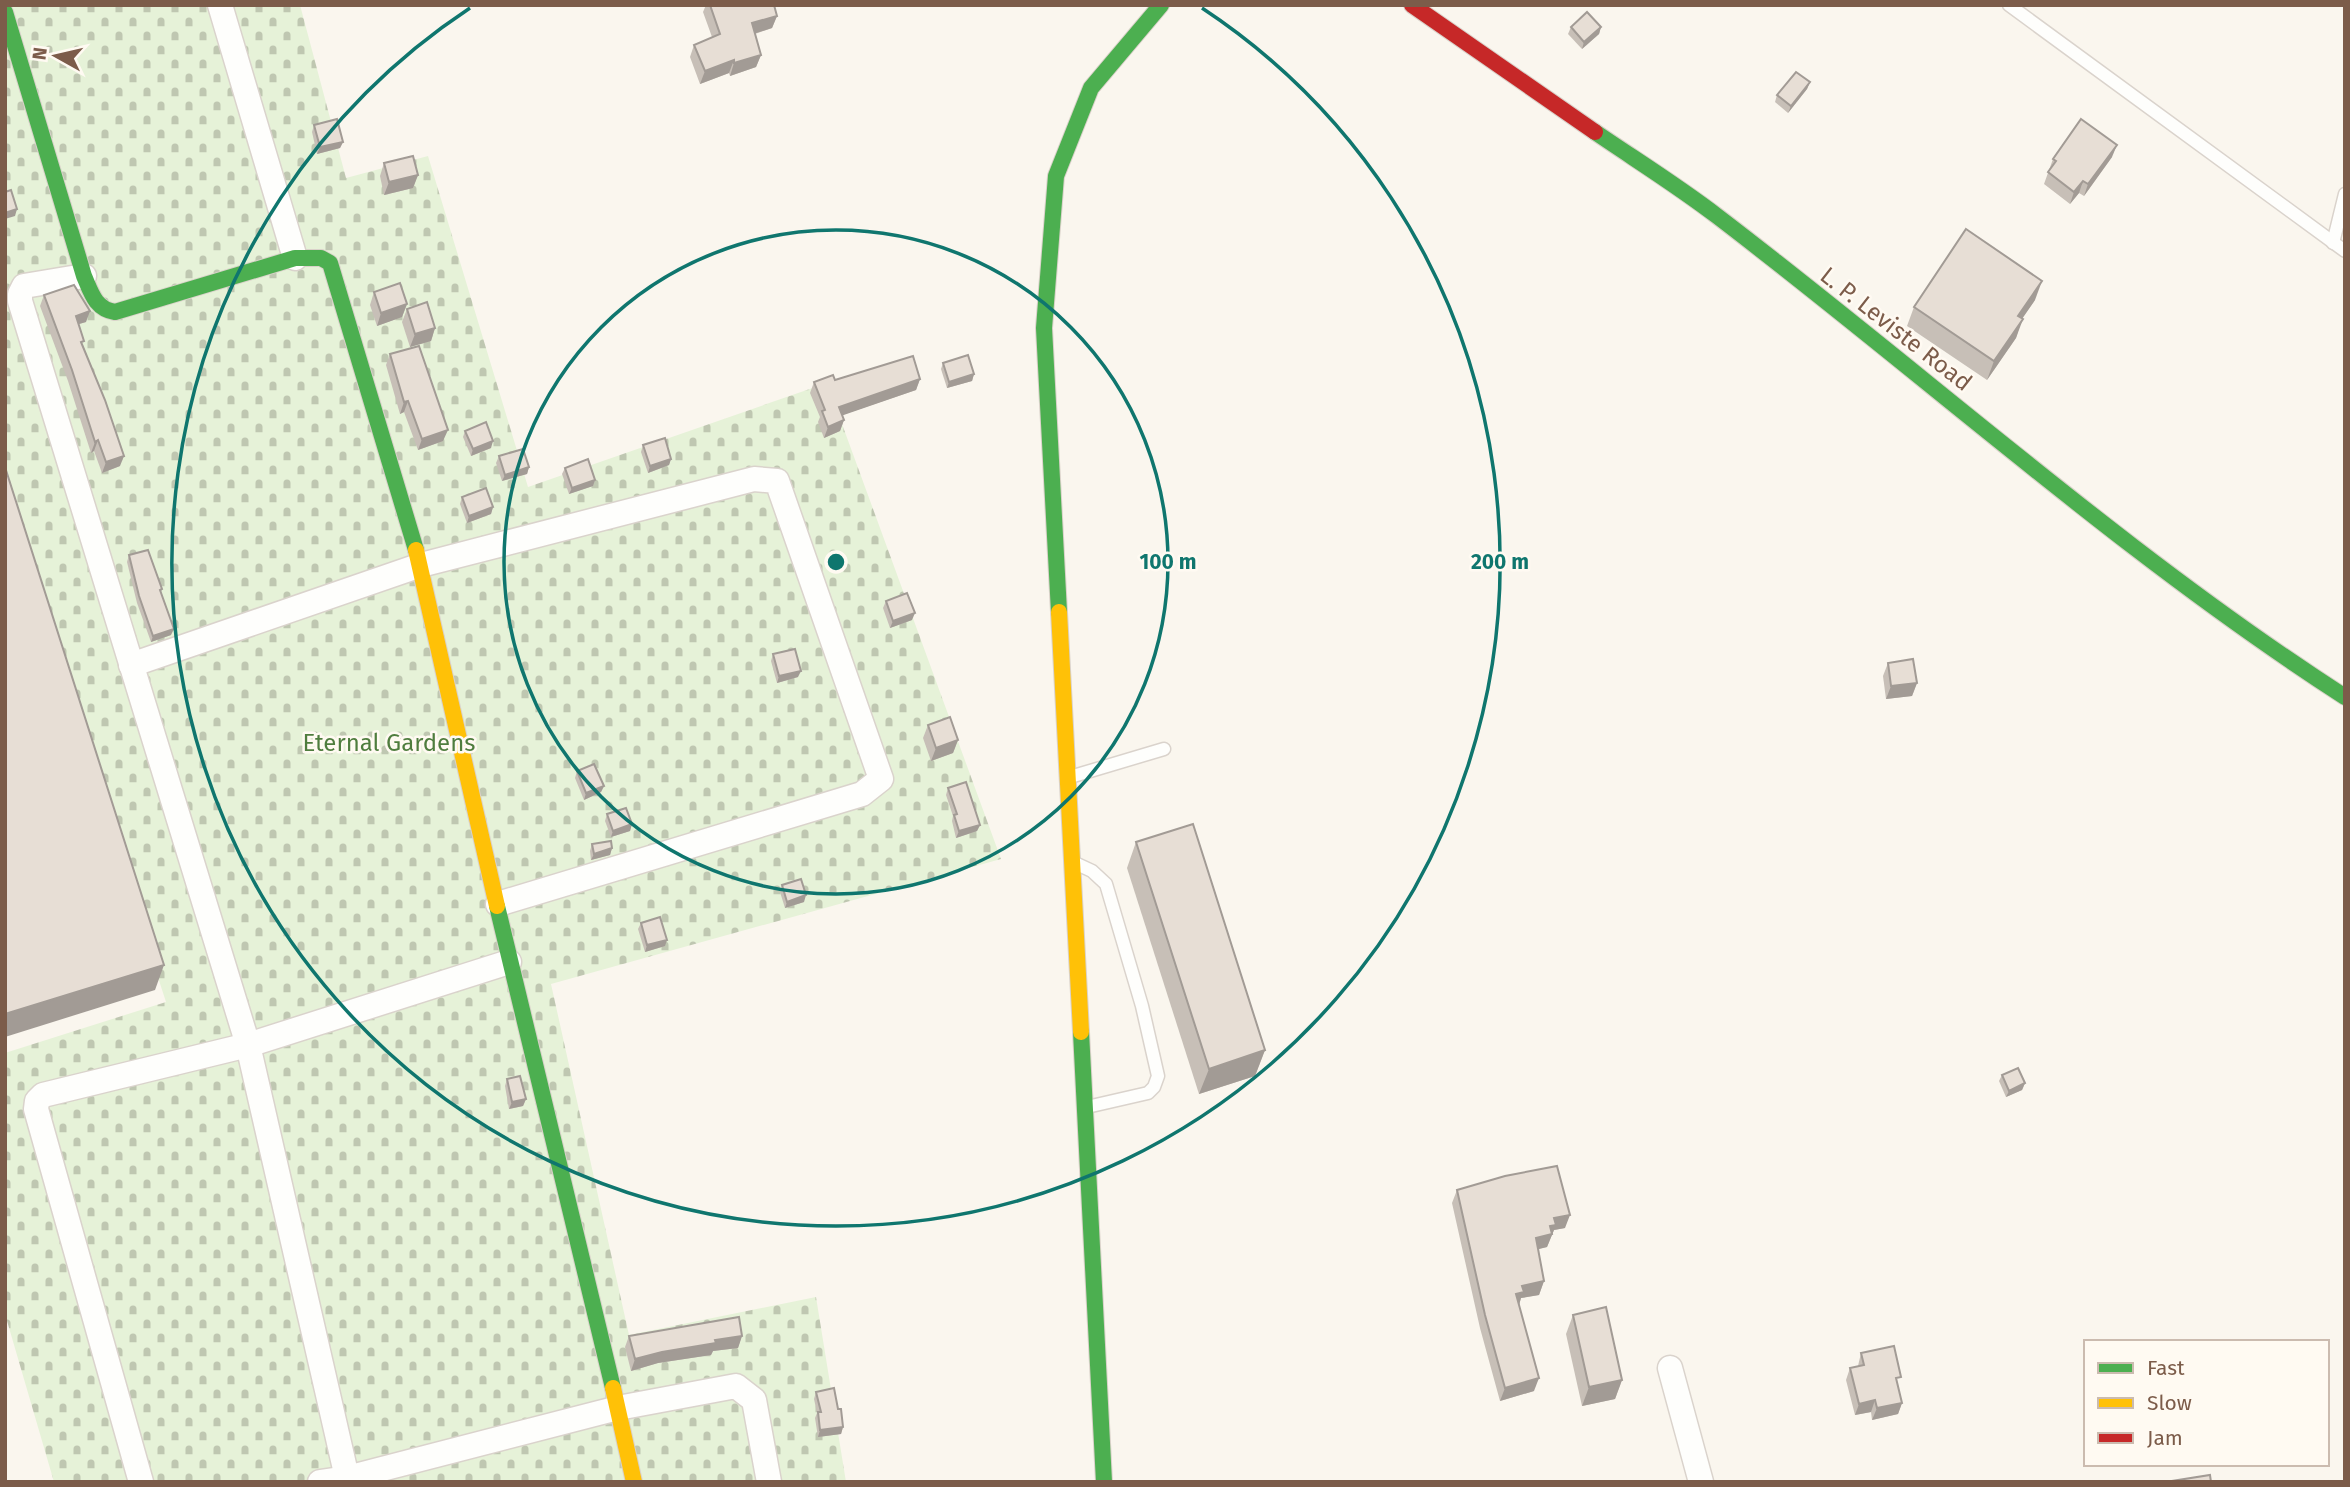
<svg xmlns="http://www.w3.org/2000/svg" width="2350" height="1487" font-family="'Fira Sans',sans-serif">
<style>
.cemetery{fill:url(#cemetery-stones)}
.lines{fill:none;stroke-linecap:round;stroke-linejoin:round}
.lane-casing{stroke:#dad3cc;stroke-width:15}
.street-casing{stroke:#dad3cc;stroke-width:27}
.fast-casing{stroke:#dad2ca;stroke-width:18}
.slow-casing{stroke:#dad2ca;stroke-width:18}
.jam-casing{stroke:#dad2ca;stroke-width:18}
.lane{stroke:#fefefc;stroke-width:12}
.street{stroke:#fefefc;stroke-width:24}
.fast{stroke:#4caf50;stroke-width:16}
.slow{stroke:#ffc107;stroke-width:16}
.jam{stroke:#c62828;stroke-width:16}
.wall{fill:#c7bfb7}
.shaded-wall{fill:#a29b95}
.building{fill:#e7ded5;stroke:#a29b95;stroke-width:2}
.ring{fill:none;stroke:#0f766e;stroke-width:3.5}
.labels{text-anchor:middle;stroke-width:5;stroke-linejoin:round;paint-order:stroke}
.street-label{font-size:24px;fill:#7c5c4a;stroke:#fffaf2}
.park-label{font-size:24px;fill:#4f7d3e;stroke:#fffaf2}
.centre{fill:#0f766e;stroke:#fffaf2;stroke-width:3.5}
.ring-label{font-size:21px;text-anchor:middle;font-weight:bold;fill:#0f766e;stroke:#fffaf2;stroke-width:5;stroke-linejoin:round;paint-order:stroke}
</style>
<defs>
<pattern id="cemetery-stones" width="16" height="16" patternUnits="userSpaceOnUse" patternTransform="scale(1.75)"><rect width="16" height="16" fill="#e6f2d8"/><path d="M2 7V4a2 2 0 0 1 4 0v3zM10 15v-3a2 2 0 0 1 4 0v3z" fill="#bfc7b1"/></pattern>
</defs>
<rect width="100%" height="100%" fill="#faf6ee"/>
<!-- cemetery -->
<path class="cemetery" d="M5,5H300L346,178L428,156L528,487L827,383L1001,859L551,984L629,1335L816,1297L846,1482H54L5,1314V1053L166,1002L5,507Z"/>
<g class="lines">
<defs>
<g id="lane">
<path d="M2009,5L2345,251"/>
<path d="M2333,243L2345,194"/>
<path d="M1070,777L1164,749"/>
<path d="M1077,864L1092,871L1106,884L1142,1006L1158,1076L1154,1087L1148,1093L1087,1107"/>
</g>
<g id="street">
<path d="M220,5L295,258"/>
<path d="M84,276L24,286L20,294V301L248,1045L348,1482"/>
<path d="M131,665L421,565L754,479L777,481L881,779L862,794L498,904"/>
<path d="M1670,1368L1701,1482"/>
<path d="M141,1482L36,1109L37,1101L43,1095L248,1045L509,962"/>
<path d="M320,1482L347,1478L618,1408L736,1386L754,1400L769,1482"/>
</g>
<g id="fast">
<path d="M5,12L84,276C91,292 95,309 115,312L295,258H321L330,263L416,550"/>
<path d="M1595,132C1636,160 1678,186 1717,216C1927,376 2123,554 2345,697"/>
<path d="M1059,612L1044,328L1056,176L1091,88L1161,5"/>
<path d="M497,906L613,1388"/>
<path d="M1081,1032L1104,1482"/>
</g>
<g id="slow">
<path d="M416,550L497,906"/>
<path d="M1059,612L1081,1032"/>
<path d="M613,1388L634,1482"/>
</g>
<path id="jam" d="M1412,5L1595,132"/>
</defs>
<!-- lane casing -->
<use href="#lane" class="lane-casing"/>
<!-- street casing -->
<use href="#street" class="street-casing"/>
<!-- fast casing -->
<use href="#fast" class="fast-casing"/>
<!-- slow casing -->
<use href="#slow" class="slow-casing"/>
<!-- jam casing -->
<use href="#jam" class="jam-casing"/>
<!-- lane -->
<use href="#lane" class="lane"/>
<!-- street -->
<use href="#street" class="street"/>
<!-- fast -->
<use href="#fast" class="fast"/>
<!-- slow -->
<use href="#slow" class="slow"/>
<!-- jam -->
<use href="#jam" class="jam"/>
</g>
<!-- wall -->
<g class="wall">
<path d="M706,5H774L777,16L772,28L755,34L761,55L756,67L730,76L729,73L700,84L690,57L694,45L712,37L703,12Z"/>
<path d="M1571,27H1601L1599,34L1582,49L1568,34Z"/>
<path d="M1810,82L1807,89L1788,113L1775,102L1777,95Z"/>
<path d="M314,125L343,142L340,148L317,154L312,132Z"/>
<path d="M2112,157L2084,196L2079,193L2070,204L2044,184L2053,159Z"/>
<path d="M384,163L418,175L413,188L384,195L380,176Z"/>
<path d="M374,292L407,304L402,317L377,326L370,305Z"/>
<path d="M44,295L86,322L79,324L82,345L120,466L102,473L94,451L91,453L68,381L40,306Z"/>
<path d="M2035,300L2022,318L2016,338L1987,380L1907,326L1914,307Z"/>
<path d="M407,309L435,328L431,341L410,347L402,322Z"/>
<path d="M390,354L443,441L418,450L404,412L400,414L386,365Z"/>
<path d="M943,363L974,374L972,381L947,388L941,369Z"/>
<path d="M920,379L916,390L842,415L844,420L840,431L824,438L818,422L820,417L810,393L814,382L835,380Z"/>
<path d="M465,431L491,448L471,456L463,437Z"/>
<path d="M643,445L671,459L669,465L648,473L641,452Z"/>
<path d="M499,456L529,467L527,474L502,481L496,463Z"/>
<path d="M565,468L595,480L593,486L569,494L562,474Z"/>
<path d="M462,497L493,507L491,514L467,523L460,504Z"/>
<path d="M129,555L162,589L161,592L171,635L151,642L137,603L127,562Z"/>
<path d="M886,601L912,620L890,628L883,608Z"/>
<path d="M773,654L798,677L777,683L771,661Z"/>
<path d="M1888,663L1917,683L1912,696L1886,699L1883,676Z"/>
<path d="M928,725L958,740L953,753L931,761L923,738Z"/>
<path d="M577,771L604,786L601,792L584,800L575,778Z"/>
<path d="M948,788L980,825L977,831L956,838L952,821L953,816L946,795Z"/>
<path d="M607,814L632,824L630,831L611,837L605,821Z"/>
<path d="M1136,842L1265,1050L1255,1076L1199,1094L1127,868Z"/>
<path d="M592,844L612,848L610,855L591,860L590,851Z"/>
<path d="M782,885L804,902L785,908L780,892Z"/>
<path d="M641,923L665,946L645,952L638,929Z"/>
<path d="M2002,1075L2025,1083L2022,1090L2006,1097L1999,1081Z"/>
<path d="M507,1079L526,1099L523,1106L509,1109L505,1086Z"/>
<path d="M1457,1190L1565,1228L1554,1230L1547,1247L1538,1249L1544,1281L1539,1295L1521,1298L1519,1305L1534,1391L1500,1401L1480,1328L1452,1203Z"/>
<path d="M1573,1315L1622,1380L1615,1399L1582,1406L1566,1334Z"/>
<path d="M629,1336H742L738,1348L713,1351L711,1355L658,1363L631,1371L625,1347Z"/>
<path d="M1861,1353L1898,1385L1902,1403L1898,1414L1872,1420L1871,1412L1855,1415L1846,1380L1850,1368L1858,1366Z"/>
<path d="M816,1392L838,1409L843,1427L841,1434L818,1437L815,1418L817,1413L814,1399Z"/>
</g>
<!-- shaded-wall -->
<g class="shaded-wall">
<path d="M777,16L772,28L747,36L752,23Z"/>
<path d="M1601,27L1599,34L1582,49L1584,42Z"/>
<path d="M761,55L756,67L730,76L734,63Z"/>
<path d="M734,60L729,73L700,84L705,71Z"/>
<path d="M1810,82L1807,89L1788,113L1791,106Z"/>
<path d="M343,142L340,148L317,154L320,147Z"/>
<path d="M2117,145L2112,157L2084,196L2088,184Z"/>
<path d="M418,175L413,188L384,195L389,182Z"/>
<path d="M2083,181L2079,193L2070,204L2074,192Z"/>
<path d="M17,209L15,216L5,219V213Z"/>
<path d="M2042,281L2035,300L2011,335L2018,316Z"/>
<path d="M407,304L402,317L377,326L381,313Z"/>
<path d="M90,311L86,322L72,326L76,316Z"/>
<path d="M2023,319L2016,338L1987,380L1994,361Z"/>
<path d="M435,328L431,341L410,347L415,334Z"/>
<path d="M974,374L972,381L947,388L949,382Z"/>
<path d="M920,379L916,390L835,418L839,407Z"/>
<path d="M408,401L404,412L400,414L404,402Z"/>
<path d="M844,420L840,431L824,438L828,427Z"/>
<path d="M448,430L443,441L418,450L422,439Z"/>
<path d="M98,440L94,451L91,453L95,442Z"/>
<path d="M493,441L491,448L471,456L473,449Z"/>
<path d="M124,456L120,466L102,473L106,462Z"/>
<path d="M671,459L669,465L648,473L650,466Z"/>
<path d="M529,467L527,474L502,481L505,475Z"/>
<path d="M595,480L593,486L569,494L572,488Z"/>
<path d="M493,507L491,514L467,523L469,516Z"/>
<path d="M915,613L912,620L890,628L893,621Z"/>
<path d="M174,629L171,635L151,642L153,636Z"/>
<path d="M801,671L798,677L777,683L779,676Z"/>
<path d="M1917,683L1912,696L1886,699L1891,686Z"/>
<path d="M958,740L953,753L931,761L936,748Z"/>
<path d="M604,786L601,792L584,800L586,793Z"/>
<path d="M632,824L630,831L611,837L613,831Z"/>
<path d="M980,825L977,831L956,838L959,831Z"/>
<path d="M612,848L610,855L591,860L594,854Z"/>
<path d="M806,895L804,902L785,908L787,902Z"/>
<path d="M667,940L665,946L645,952L647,945Z"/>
<path d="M164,965L155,990L5,1037V1014Z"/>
<path d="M1265,1050L1255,1076L1199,1094L1209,1069Z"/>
<path d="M2025,1083L2022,1090L2006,1097L2009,1091Z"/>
<path d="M526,1099L523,1106L509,1109L512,1102Z"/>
<path d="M1570,1215L1565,1228L1554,1230L1547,1247L1531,1251L1536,1238L1554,1218Z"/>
<path d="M1544,1281L1539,1295L1521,1298L1519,1305L1516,1294L1522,1286Z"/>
<path d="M742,1336L738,1348L713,1351L711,1355L658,1363L631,1371L635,1359L662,1352L715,1340Z"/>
<path d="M1539,1378L1534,1391L1500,1401L1505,1388Z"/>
<path d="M1622,1380L1615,1399L1582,1406L1589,1387Z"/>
<path d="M1875,1400L1871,1412L1855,1415L1859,1404Z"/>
<path d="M1902,1403L1898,1414L1872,1420L1877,1408Z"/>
<path d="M843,1427L841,1434L818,1437L820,1430Z"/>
</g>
<!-- building -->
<g class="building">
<path d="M710,5H774L777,16L752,23L761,55L734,63V60L705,71L694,45L720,34Z"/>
<path d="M1587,12L1601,27L1584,42L1571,27Z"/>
<path d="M1796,72L1810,82L1791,106L1777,95Z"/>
<path d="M337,119L343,142L320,147L314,125Z"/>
<path d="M2081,119L2117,145L2088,184L2083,181L2074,192L2048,172L2056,161L2053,159Z"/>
<path d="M413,156L418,175L389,182L384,163Z"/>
<path d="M11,190L17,209L5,213V192Z"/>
<path d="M1966,229L2042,281L2018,316L2023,319L1994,361L1914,307Z"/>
<path d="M400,283L407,304L381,313L374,292Z"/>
<path d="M74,285L90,311L76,316L84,341L81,342L105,400L124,456L106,462L98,440L95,442L72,370L44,295Z"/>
<path d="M427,302L435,328L415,334L407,309Z"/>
<path d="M419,346L448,430L422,439L408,401L404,402L390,354Z"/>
<path d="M968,355L974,374L949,382L943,363Z"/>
<path d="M913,356L920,379L839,407L844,420L828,427L822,411L825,410L814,382L833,375L835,380Z"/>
<path d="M486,422L493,441L473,449L465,431Z"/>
<path d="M665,438L671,459L650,466L643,445Z"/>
<path d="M523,449L529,467L505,475L499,456Z"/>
<path d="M588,459L595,480L572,488L565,468Z"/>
<path d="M5,467L164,965L5,1014Z"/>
<path d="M486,488L493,507L469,516L462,497Z"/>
<path d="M148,550L162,589L160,590L174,629L153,636L139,596L129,555Z"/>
<path d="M907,593L915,613L893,621L886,601Z"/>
<path d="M795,649L801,671L779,676L773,654Z"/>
<path d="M1913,659L1917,683L1891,686L1888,663Z"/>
<path d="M950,717L958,740L936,748L928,725Z"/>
<path d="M594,764L604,786L586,793L577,771Z"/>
<path d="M966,782L980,825L959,831L954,815L957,814L948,788Z"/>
<path d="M626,808L632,824L613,831L607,814Z"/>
<path d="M1193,824L1265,1050L1209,1069L1136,842Z"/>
<path d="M611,841L612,848L594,854L592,844Z"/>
<path d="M801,879L806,895L787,902L782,885Z"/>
<path d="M660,917L667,940L647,945L641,923Z"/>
<path d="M2018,1068L2025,1083L2009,1091L2002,1075Z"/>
<path d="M520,1076L526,1099L512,1102L507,1079Z"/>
<path d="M1557,1166L1570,1215L1554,1218L1556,1225L1550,1226L1552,1234L1536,1238L1544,1281L1522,1286L1524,1292L1516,1294L1539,1378L1505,1388L1485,1315L1457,1190L1505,1176Z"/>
<path d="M1606,1307L1622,1380L1589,1387L1573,1315Z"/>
<path d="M739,1317L742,1336L715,1340L716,1343L662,1352L635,1359L629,1336Z"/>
<path d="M1894,1346L1901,1377L1896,1378L1902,1403L1877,1408L1875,1400L1859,1404L1850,1368L1864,1365L1861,1353Z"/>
<path d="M834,1388L838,1409H841L843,1427L820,1430L818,1412H821L816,1392Z"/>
<path d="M2210,1475L2211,1482H2173L2172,1481Z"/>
</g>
<!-- distance rings -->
<g class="ring">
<circle cx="836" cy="562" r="332"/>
<path d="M1202 8A664 664 0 1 1 470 8"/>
</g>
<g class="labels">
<!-- street labels -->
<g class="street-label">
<text transform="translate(1896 329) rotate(38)" y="8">L. P. Leviste Road</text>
</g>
<!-- park labels -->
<g class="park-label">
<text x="389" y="751">Eternal Gardens</text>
</g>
</g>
<circle cx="836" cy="562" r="10" class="centre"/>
<g class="ring-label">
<text x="1168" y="569">100 m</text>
<text x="1500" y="569">200 m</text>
</g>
<!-- border -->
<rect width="2350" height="1487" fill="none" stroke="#7c5c4a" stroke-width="14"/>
<!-- legend -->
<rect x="2084" y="1340" width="245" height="126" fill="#fffaf2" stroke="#cbbbaf" stroke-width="2"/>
<rect x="2098" y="1363" width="35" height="10" fill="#4caf50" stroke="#cbbbaf" stroke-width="2"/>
<text x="2147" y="1375" font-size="21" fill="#7c5c4a">Fast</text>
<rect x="2098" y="1398" width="35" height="10" fill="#ffc107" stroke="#cbbbaf" stroke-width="2"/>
<text x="2147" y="1410" font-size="21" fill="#7c5c4a">Slow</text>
<rect x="2098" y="1433" width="35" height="10" fill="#c62828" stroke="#cbbbaf" stroke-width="2"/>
<text x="2147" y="1445" font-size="21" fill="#7c5c4a">Jam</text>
<!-- north arrow -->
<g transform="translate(56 56) rotate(278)" stroke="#fffaf2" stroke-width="5" paint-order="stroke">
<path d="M0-5L12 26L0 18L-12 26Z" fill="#7c5c4a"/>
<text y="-10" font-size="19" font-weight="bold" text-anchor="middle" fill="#7c5c4a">N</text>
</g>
</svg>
